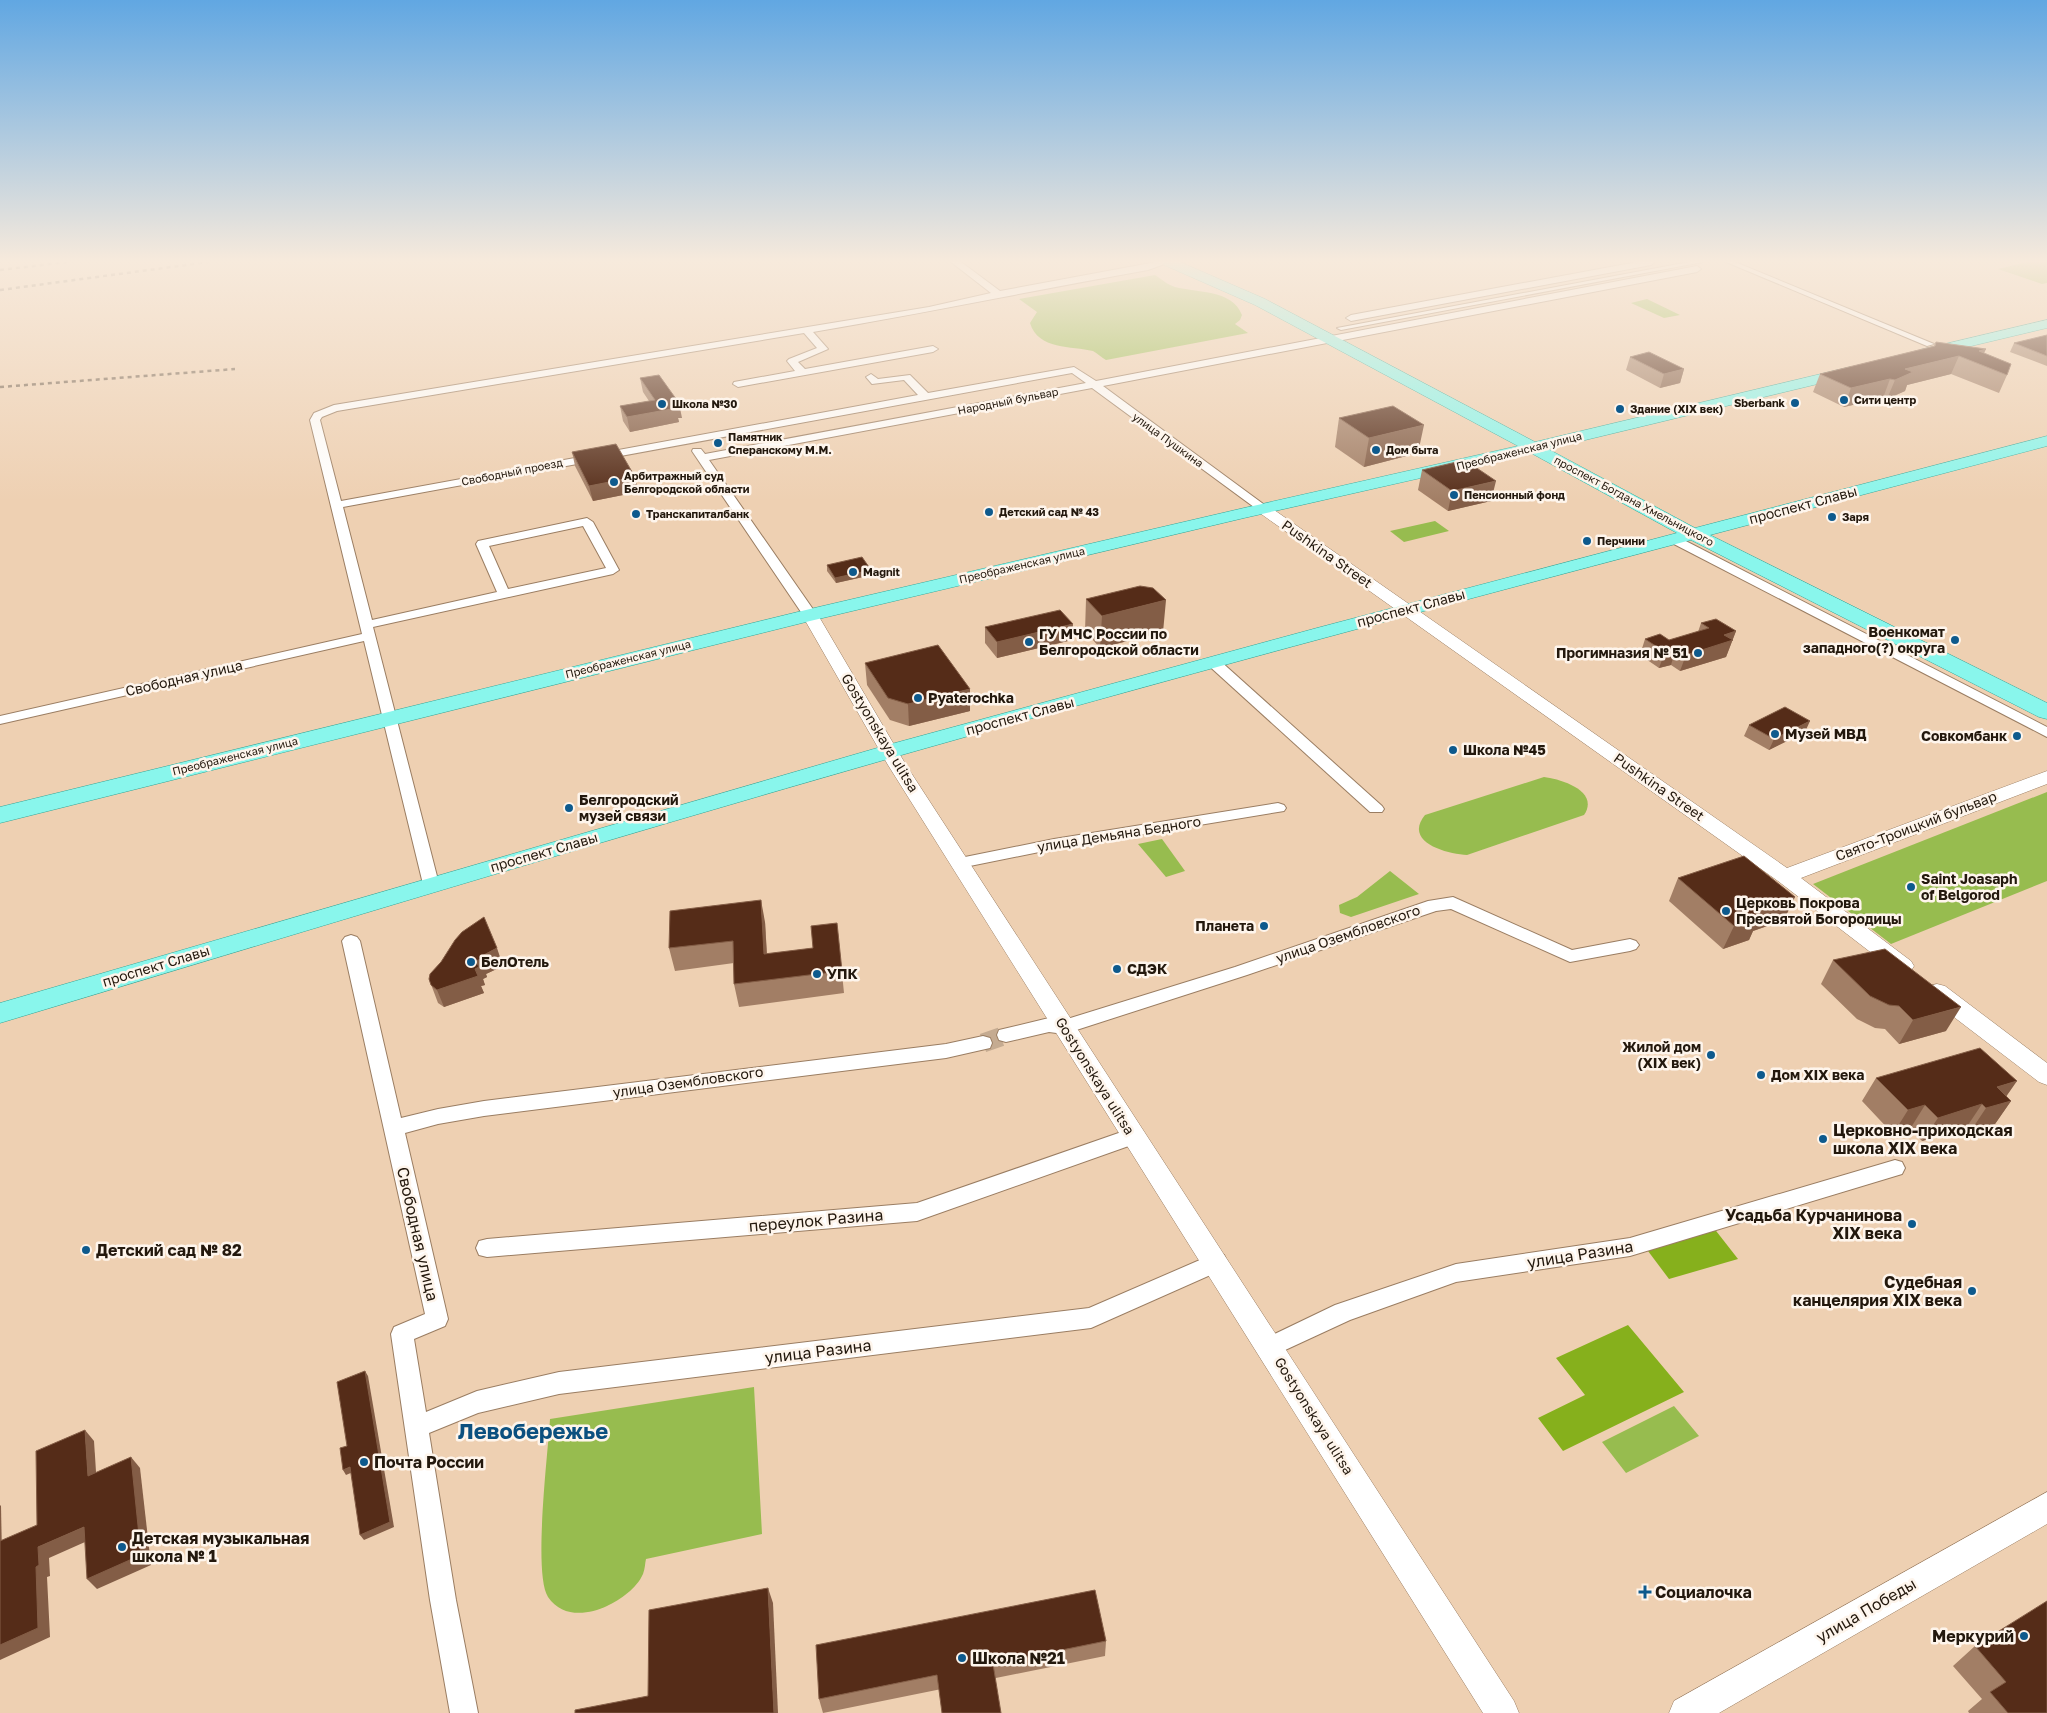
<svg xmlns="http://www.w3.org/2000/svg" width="2047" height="1713" font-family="'Golos Text',sans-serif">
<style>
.green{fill:#97bc4f}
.forest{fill:#86b01c}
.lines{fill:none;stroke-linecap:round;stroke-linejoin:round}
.minor-tunnel{stroke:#c5ab91;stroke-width:19;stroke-dasharray:19 9;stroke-linecap:butt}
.pedestrian-casing{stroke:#9a7d62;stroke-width:2}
.minor-casing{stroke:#9a7d62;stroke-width:2}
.tertiary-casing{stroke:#9a7d62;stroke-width:1}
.primary-casing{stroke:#33a496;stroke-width:1}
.pedestrian{fill:#fff;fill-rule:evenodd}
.minor{fill:#fff;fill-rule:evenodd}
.tertiary{fill:#fff;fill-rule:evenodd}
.primary{fill:#89f6ec;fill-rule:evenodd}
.rail{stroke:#796653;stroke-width:2.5;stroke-dasharray:4 4;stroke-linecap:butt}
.wall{fill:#a27e65}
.shaded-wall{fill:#835d46}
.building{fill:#552c18;stroke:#835d46}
.poi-dot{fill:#0e5a8d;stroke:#fef5ec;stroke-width:2}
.labels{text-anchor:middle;stroke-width:5;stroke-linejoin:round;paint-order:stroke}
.far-poi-label{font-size:11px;font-weight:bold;fill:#23180d;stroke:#fef5ec;text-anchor:start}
.far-street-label{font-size:11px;fill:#23180d;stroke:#fef5ec}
.street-label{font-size:14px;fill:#23180d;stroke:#fef5ec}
.poi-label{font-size:14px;font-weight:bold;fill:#23180d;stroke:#fef5ec;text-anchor:start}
.near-poi-label{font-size:16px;font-weight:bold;fill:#23180d;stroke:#fef5ec;text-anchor:start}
.near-street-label{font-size:16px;fill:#23180d;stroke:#fef5ec}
.near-district-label{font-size:22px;font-weight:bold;fill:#0c507f;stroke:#fef5ec}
</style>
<rect width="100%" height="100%" fill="#eed0b2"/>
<!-- green -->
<g class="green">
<path d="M2027,262H2047V283L2042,284L1998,269Z"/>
<path d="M1155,275C1161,279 1168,285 1175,287C1197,293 1232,289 1242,315L1240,320L1235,324L1248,333L1106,360C1102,358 1097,353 1093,351C1072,346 1038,350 1030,323L1037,312L1019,299Z"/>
<path d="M1647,299L1680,315L1664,318L1631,303Z"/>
<path d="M1435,521L1449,531L1404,542L1390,531Z"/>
<path d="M1544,777C1561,779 1600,791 1584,815L1467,855C1446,854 1403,842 1425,815Z"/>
<path d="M2047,792V881L1891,944L1813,884Z"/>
<path d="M1162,839L1185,871L1166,877L1138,844Z"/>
<path d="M1390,871L1419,894L1351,917L1340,913L1339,905L1357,897Z"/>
<path d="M754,1387L762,1534L646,1559C645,1563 645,1569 643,1574C637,1588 620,1600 607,1606C588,1615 562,1618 548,1597C533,1574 548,1453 550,1419Z"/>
<path d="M1674,1406L1699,1436L1626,1473L1602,1442Z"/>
</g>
<!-- forest -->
<g class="forest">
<path d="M1713,1227L1738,1259L1669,1279L1645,1247Z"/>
<path d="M1628,1325L1684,1392L1563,1451L1538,1418L1585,1395L1556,1358Z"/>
</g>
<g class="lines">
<!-- minor-tunnel -->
<path class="minor-tunnel" d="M983,1043L1006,1035"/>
<defs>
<g id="pedestrian">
<path d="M1689,262H1703L1341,330L1337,328Z"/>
<path d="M1726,262H1735L1934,344L1927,346Z"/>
</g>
<g id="minor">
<path d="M951,262H961L1000,291L1156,262H1170L1148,270C1036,290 925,313 813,332L828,349L798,362L805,369L933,346L938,349L933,352L738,387L733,384L734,382L795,371L787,361L789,359L817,348L804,333L337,411L322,417L320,420L341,501L918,395L904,380L872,384L866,377L871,374L878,379L910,375L928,393L1074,367L1096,381L1697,266L1701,269L1697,272L1103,386L1266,506L1268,508L1266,510H1258L1092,388L709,460L817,615L810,619L803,615L692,451L693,449H701L705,454L1086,383L1072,373L343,507L372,620L497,592L476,544L478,541L587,518L593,522L619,570L613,574L373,627L439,884L437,888L431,890L425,888L423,884L364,641L0,724V716L362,634L310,420L314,413L334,405L929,307L991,293ZM583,526L606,568L508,589L489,546Z"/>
<path d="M1637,262H1655L1651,265L1351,321L1346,318L1351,315Z"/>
<path d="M1674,535L2047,727V737L1670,542L1668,539Z"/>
<path d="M1213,658L1218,659L1382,806L1384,809L1382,812H1370L1208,665L1206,662Z"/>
<path d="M1278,803L1284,805L1286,808L1284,811L1054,849L960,868L954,867L952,863L954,859L960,858L1054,839Z"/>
<path d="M1453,897L1572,950L1630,939L1636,941L1639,945L1636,949L1630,951L1570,962L1451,909L1436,911L1247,975L1064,1034L1049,1032L1006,1042L999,1040L997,1035L999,1030L1049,1018L1064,1020L1235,967L1428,901Z"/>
<path d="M351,935L357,937L360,941L401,1118L438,1109L484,1101L946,1044L983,1036L990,1038L992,1043L990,1048L946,1058L484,1116L438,1124L405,1133L448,1319L445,1326L414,1339L426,1412L477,1391L559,1372L1089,1308L1216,1253L1224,1255L1227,1262L1224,1269L1091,1328L559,1394L478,1413L429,1433L456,1600L478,1713H450L430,1600L391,1334L394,1327L425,1314L342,941L345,937Z"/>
<path d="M1133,1128L1140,1130L1143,1136L1140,1142L917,1221L487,1257L479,1255L476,1248L479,1241L487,1239L917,1203Z"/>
<path d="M1895,1160L1902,1162L1905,1168L1902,1174L1630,1256L1456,1282L1350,1320L1270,1357L1262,1354L1259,1347L1262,1340L1335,1305L1456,1264L1630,1238Z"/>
</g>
<g id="tertiary">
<path d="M1262,504L1267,505L1787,868L2047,771V784L1801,878L1911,961L1914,966L1911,971L1903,974L1895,971L1778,881L1257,511L1255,508L1257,505Z"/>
<path d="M810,610L816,612L818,615L906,765L1514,1701L1519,1713H1483L888,765L802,615L804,612Z"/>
<path d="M1937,984L1945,986L2047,1063V1085L2039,1082L1929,998L1926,992L1929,986Z"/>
<path d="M2047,1492V1524L1719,1713H1669L1674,1701Z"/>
</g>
<g id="primary">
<path d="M1163,262H1180L1265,299L1535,442L1850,367L1855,369L1858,372L1855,375L1548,449L1695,528L2047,436V446L1710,535L2047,703V719L2039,717L1691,540C1426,610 1161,681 898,756C598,842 299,933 0,1023V1003L884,746L1317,628L1677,533L1531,453L1244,518L810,621L0,823V807L810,609L1244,508L1518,446L1255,305L1164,265Z"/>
<path d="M2047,320V328L1925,357L1920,356L1918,353L1920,350Z"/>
</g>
</defs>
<!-- pedestrian casing -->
<use href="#pedestrian" class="pedestrian-casing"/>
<!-- minor casing -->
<use href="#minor" class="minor-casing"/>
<!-- tertiary casing -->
<use href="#tertiary" class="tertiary-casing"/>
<!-- primary casing -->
<use href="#primary" class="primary-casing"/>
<!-- pedestrian -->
<use href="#pedestrian" class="pedestrian"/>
<!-- minor -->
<use href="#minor" class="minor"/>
<!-- tertiary -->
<use href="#tertiary" class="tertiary"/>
<!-- primary -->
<use href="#primary" class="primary"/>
<!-- rail -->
<g class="rail">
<path d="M0,270L67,262"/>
<path d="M0,290L208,262"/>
<path d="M0,387L235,369"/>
</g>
</g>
<!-- wall -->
<g class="wall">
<path d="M2047,335V366L2010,352L2014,343Z"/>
<path d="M1936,342L1984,353L2007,375L1999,393L1951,374L1907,385L1905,391L1887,399L1883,398L1844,407L1813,392L1820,374L1934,346Z"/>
<path d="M1630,357L1684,369L1680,383L1660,388L1626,370Z"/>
<path d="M640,378L682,418H678L679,422L630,432L623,421L620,406L649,401L643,392Z"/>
<path d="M1339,418L1418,453L1364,467L1335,447Z"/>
<path d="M572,452L635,477L638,492L593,501L575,466Z"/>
<path d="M1422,470L1491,501L1448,511L1418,490Z"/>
<path d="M827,565L871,570L872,575L836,583L827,571Z"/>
<path d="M1086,599L1163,632L1100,648L1085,631Z"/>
<path d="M1701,623L1736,631L1726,657L1680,671L1671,665L1659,668L1640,655L1645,639L1669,640L1698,632Z"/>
<path d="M985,627L1072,640L997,658L985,643Z"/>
<path d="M865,663L970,711L909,726L890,720L867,685Z"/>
<path d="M1749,725L1805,732L1769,750L1744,736Z"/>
<path d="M1678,878L1784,920L1753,931L1749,940L1723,949L1669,901Z"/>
<path d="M765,922L767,954L813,948L837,923L844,993L739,1007L734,984V963L675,971L669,948Z"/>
<path d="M1833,960L1946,1031L1899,1044L1885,1029L1875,1028L1857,1019L1821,984Z"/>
<path d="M503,966L486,974L487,977L483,979L485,985L481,986L484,993L444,1007L438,1003L429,979Z"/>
<path d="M1876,1078L2006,1096L2011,1101L1995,1124L1970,1132L1966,1128L1922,1141L1910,1129L1893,1134L1862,1101Z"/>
<path d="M1106,1641L1105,1656L823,1713L819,1699Z"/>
<path d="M1975,1646L2047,1713H1969L1968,1711L1982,1699L1953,1666Z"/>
</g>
<!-- shaded-wall -->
<g class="shaded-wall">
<path d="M1986,349L1979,364V351Z"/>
<path d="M1959,356L1951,374L1907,385L1905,391L1887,399L1895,380L1905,369Z"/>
<path d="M1684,369L1680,383L1660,388L1664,374Z"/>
<path d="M1890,379L1883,398L1844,407L1851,388Z"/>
<path d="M679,403L682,418H678L679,422L630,432L627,417Z"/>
<path d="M1424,425L1418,453L1364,467L1369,438Z"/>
<path d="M635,477L638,492L593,501L589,486Z"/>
<path d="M1496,481L1491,501L1448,511L1452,491Z"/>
<path d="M871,570L872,575L836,583L835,578Z"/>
<path d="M1166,600L1163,632L1100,648L1102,616Z"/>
<path d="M1073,624L1072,640L997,658V642Z"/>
<path d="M1736,631L1726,657L1680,671L1686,655L1724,635Z"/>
<path d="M1676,648L1671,665L1659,668L1665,652Z"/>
<path d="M970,689V711L909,726L908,704Z"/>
<path d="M1810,721L1805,732L1769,750L1774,739Z"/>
<path d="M1795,897L1784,920L1753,931L1749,940L1723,949L1734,926L1754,911Z"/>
<path d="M761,900L765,922L768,977L764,954Z"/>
<path d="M497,948L503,966L486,974L487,977L483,979L485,985L481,986L484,993L444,1007L437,990L475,969L476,961L480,957Z"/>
<path d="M1961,1007L1946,1031L1899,1044L1913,1020Z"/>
<path d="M2017,1081L2001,1104L2011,1101L1995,1124L1970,1132L1986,1108L1997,1087Z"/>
<path d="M1982,1104L1966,1128L1922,1141L1938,1118Z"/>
<path d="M1925,1105L1910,1129L1893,1134L1908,1110Z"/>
<path d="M365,1371L368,1376L394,1527L364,1540L360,1535Z"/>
<path d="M85,1430L94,1441L97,1487L88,1476Z"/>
<path d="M131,1457L140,1468L151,1565L97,1589L87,1579Z"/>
<path d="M350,1467L353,1472L346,1475L343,1470Z"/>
<path d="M0,1505L1,1506L2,1556L0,1554Z"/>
<path d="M84,1527L94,1538L49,1558L50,1576L47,1577L50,1637L0,1660V1645L36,1567L38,1547Z"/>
<path d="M768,1588L773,1603L778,1713H774Z"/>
</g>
<!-- building -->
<g class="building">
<path d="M2047,335V356L2014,343Z"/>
<path d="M1936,342L1986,349L1979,351L2011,364L2007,375L1959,356L1905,369L1913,372L1895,380L1890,379L1851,388L1820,374L1935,346Z"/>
<path d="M1649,352L1684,369L1664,374L1630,357Z"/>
<path d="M659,375L679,403L674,404L677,408L627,417L620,406L655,400L640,378Z"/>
<path d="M1393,406L1424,425L1369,438L1339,418Z"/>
<path d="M616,444L635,477L589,486L572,452Z"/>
<path d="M1465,460L1496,481L1452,491L1422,470Z"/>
<path d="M862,557L871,570L835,578L827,565Z"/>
<path d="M1140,586L1153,588L1166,600L1102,616L1086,599Z"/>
<path d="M1060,610L1073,624L997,642L985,627Z"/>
<path d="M1716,619L1736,631L1724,635L1733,640L1686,655L1676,648L1665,652L1645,639L1660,634L1669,640L1709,628L1701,623Z"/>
<path d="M938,645L970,689L908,704L888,698L865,663Z"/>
<path d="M1785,707L1810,721L1774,739L1749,725Z"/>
<path d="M1744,856L1795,897L1754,911L1760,917L1734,926L1678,878Z"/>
<path d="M761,900L764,954L813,948L811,926L837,923L842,971L734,984L733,941L669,948L670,911Z"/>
<path d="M484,917L497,948L480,957L481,959L476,961L479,967L475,969L478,976L437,990L431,985L429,979L430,974L441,962L455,940L462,932Z"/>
<path d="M1885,949L1961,1007L1913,1020L1899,1006L1889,1005L1870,996L1833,960Z"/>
<path d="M1980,1048L2017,1081L1997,1087L2011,1101L1986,1108L1982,1104L1938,1118L1925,1105L1908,1110L1876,1078Z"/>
<path d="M365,1371L390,1522L360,1535L350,1467L343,1470L340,1448L347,1446L337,1382Z"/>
<path d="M85,1430L88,1476L131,1457L141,1555L87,1579L84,1527L38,1547L39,1565L36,1567L38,1628L0,1645V1541L37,1525L36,1451Z"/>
<path d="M768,1588L774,1713H575V1710L648,1696L649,1610Z"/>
<path d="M1095,1590L1106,1641L993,1664L1001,1713H942L937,1675L819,1699L816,1645Z"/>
<path d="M2047,1601V1713H2008L1990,1692L2006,1682L1975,1646Z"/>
</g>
<!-- sky -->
<linearGradient id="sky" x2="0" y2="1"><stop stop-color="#61a7e2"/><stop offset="0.52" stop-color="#f7eadc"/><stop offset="1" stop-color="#f7eadc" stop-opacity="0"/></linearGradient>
<rect width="2047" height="502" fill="url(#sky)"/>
<!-- markers -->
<g class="poi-dot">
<circle cx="1844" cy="400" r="5"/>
<circle cx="1795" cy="403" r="5"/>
<circle cx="662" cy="404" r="5"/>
<circle cx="1620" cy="409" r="5"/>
<circle cx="718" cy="443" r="5"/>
<circle cx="1376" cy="450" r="5"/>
<circle cx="614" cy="482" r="5"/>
<circle cx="1454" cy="495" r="5"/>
<circle cx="989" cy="512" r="5"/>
<circle cx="636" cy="514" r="5"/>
<circle cx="1832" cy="517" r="5"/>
<circle cx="1587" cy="541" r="5"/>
<circle cx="853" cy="572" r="5"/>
<circle cx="1955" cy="640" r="5"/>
<circle cx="1029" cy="642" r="5"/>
<circle cx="1698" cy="653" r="5"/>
<circle cx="918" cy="698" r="5"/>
<circle cx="1775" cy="734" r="5"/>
<circle cx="2017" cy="736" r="5"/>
<circle cx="1453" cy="750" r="5"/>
<circle cx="569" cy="808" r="5"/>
<circle cx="1911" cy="887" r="5"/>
<circle cx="1726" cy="911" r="5"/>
<circle cx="1264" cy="926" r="5"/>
<circle cx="471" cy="962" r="5"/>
<circle cx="1117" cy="969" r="5"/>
<circle cx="817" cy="974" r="5"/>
<circle cx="1711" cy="1055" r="5"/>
<circle cx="1761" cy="1075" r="5"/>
<circle cx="1823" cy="1139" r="5"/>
<circle cx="1912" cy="1224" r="5"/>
<circle cx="86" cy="1250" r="5"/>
<circle cx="1972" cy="1291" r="5"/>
<circle cx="364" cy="1462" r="5"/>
<circle cx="122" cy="1547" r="5"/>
<path d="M1642.5 1584.5h5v5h5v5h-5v5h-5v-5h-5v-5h5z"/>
<circle cx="2024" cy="1636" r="5"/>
<circle cx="962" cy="1658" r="5"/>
</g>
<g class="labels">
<!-- far-poi labels -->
<g class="far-poi-label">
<text x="1854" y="404">Сити центр</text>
<text x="1785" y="407" text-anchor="end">Sberbank</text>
<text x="672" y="408">Школа №30</text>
<text x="1630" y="413">Здание (XIX век)</text>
<text x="728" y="441">Памятник<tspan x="728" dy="13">Сперанскому М.М.</tspan></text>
<text x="1386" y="454">Дом быта</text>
<text x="624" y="480">Арбитражный суд<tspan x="624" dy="13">Белгородской области</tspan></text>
<text x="1464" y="499">Пенсионный фонд</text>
<text x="999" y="516">Детский сад № 43</text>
<text x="646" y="518">Транскапиталбанк</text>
<text x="1842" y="521">Заря</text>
<text x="1597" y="545">Перчини</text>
<text x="863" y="576">Magnit</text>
</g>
<!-- far-street labels -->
<g class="far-street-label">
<text transform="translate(1008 401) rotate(-11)" y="4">Народный бульвар</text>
<text transform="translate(1168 440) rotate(36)" y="4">улица Пушкина</text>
<text transform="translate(1519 451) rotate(-14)" y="4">Преображенская улица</text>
<text transform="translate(512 472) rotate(-11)" y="4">Свободный проезд</text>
<text transform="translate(1634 501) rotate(28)" y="4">проспект Богдана Хмельницкого</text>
<text transform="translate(1022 565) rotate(-13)" y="4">Преображенская улица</text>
<text transform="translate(628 659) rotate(-14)" y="4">Преображенская улица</text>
<text transform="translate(235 756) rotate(-14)" y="4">Преображенская улица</text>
</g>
<!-- street labels -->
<g class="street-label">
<text transform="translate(1803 505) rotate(-15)" y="5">проспект Славы</text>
<text transform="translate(1327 554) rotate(35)" y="5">Pushkina Street</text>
<text transform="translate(1411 608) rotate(-15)" y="5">проспект Славы</text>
<text transform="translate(184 678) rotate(-13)" y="5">Свободная улица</text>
<text transform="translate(1020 716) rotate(-15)" y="5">проспект Славы</text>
<text transform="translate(880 733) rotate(59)" y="5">Gostyonskaya ulitsa</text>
<text transform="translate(1659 787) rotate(35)" y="5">Pushkina Street</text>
<text transform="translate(1916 826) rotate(-21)" y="5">Свято-Троицкий бульвар</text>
<text transform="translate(1119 834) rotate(-9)" y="5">улица Демьяна Бедного</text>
<text transform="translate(544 852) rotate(-16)" y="5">проспект Славы</text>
<text transform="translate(1348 934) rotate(-19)" y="5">улица Озембловского</text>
<text transform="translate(156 966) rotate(-17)" y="5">проспект Славы</text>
<text transform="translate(1095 1076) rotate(58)" y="5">Gostyonskaya ulitsa</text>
<text transform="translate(688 1082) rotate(-8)" y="5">улица Озембловского</text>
<text transform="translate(1314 1416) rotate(58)" y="5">Gostyonskaya ulitsa</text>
</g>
<!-- poi labels -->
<g class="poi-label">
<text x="1945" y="637" text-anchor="end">Военкомат<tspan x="1945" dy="16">западного(?) округа</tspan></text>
<text x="1039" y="639">ГУ МЧС России по<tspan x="1039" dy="16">Белгородской области</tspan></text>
<text x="1688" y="658" text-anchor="end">Прогимназия № 51</text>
<text x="928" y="703">Pyaterochka</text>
<text x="1785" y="739">Музей МВД</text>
<text x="2007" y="741" text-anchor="end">Совкомбанк</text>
<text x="1463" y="755">Школа №45</text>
<text x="579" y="805">Белгородский<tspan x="579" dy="16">музей связи</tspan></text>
<text x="1921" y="884">Saint Joasaph<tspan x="1921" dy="16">of Belgorod</tspan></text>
<text x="1736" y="908">Церковь Покрова<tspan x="1736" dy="16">Пресвятой Богородицы</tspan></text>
<text x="1254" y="931" text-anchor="end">Планета</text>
<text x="481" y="967">БелОтель</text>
<text x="1127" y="974">СДЭК</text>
<text x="827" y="979">УПК</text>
<text x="1701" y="1052" text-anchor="end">Жилой дом<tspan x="1701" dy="16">(XIX век)</tspan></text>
<text x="1771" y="1080">Дом XIX века</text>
</g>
<!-- near-poi labels -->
<g class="near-poi-label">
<text x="1833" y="1136">Церковно-приходская<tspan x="1833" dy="18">школа XIX века</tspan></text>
<text x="1902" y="1221" text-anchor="end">Усадьба Курчанинова<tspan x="1902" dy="18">XIX века</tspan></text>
<text x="96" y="1256">Детский сад № 82</text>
<text x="1962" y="1288" text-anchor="end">Судебная<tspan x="1962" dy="18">канцелярия XIX века</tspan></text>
<text x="374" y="1468">Почта России</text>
<text x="132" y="1544">Детская музыкальная<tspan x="132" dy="18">школа № 1</tspan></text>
<text x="1655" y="1598">Социалочка</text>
<text x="2014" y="1642" text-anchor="end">Меркурий</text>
<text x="972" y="1664">Школа №21</text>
</g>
<!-- near-street labels -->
<g class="near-street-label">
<text transform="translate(816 1220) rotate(-5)" y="6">переулок Разина</text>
<text transform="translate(418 1234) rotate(77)" y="6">Свободная улица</text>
<text transform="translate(1580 1254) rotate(-9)" y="6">улица Разина</text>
<text transform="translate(818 1351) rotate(-7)" y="6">улица Разина</text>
<text transform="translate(1866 1610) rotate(-30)" y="6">улица Победы</text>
</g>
<!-- near-district labels -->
<g class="near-district-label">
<text x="533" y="1439">Левобережье</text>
</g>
</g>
</svg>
